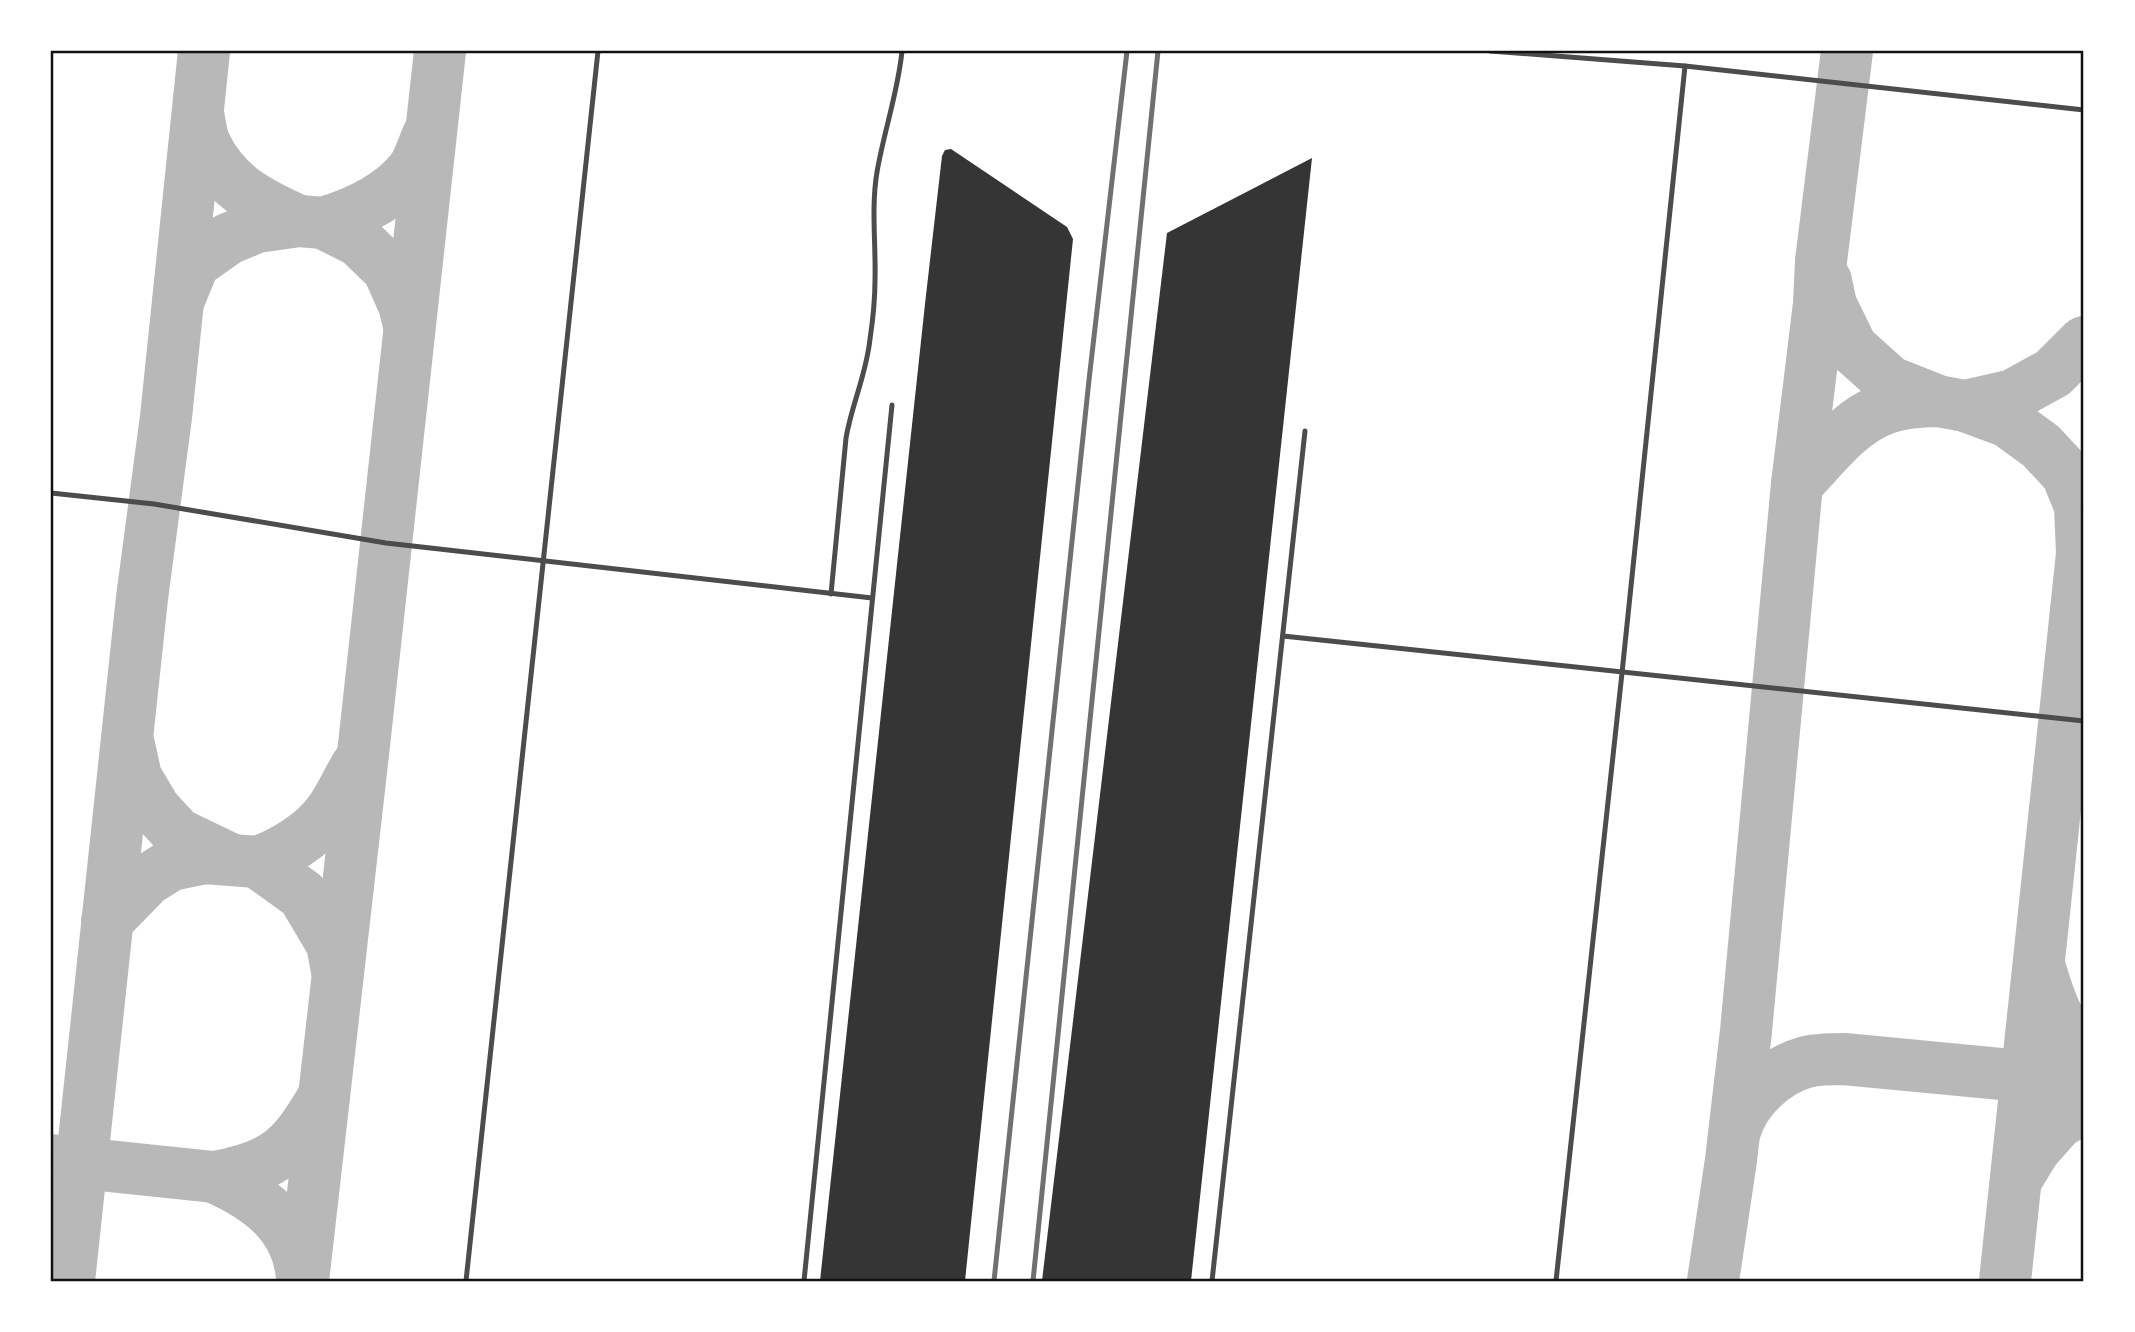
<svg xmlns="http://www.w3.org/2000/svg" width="2135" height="1332" font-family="'Nunito Sans',sans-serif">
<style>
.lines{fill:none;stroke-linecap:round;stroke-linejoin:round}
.taxiway{stroke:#b8b8b8;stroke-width:52}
.building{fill:#353535}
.service{stroke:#4c4c4c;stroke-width:5}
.rail{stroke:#707070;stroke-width:5}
.neatline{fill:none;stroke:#111;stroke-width:2.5}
</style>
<rect width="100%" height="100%" fill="#fff"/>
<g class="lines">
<!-- taxiway -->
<g class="taxiway">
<path d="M198,113C200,124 201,136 206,146C225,186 260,204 299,221"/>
<path d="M323,223C356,213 390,198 412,170C419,161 423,146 428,135"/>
<path d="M1826,281L1831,305L1852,348L1890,382L1938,401L1965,406L2013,395L2053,373L2084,342"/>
<path d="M178,302L194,263L228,239L257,227L299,221L323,223L359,241L388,269L404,305L409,325"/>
<path d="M1965,406L2008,422L2041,446L2067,474L2080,506L2082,553"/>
<path d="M1797,484C1823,458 1848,422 1884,409C1901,402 1919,402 1938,401"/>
<path d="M129,745L136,777L155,809L178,834L230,859"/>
<path d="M257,862C282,854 313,835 329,813C340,799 347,781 357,765"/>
<path d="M107,921L147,880L171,865L205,858L257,862L303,895L332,944L337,971"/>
<path d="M2040,968C2049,999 2059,1030 2084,1051"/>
<path d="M1735,1131C1744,1099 1774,1071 1806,1062C1818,1059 1832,1059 1844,1059L2084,1082"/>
<path d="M51,1160L214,1177C277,1166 293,1149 324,1096"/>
<path d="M214,1177C259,1197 299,1225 302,1279"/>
<path d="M2016,1180L2035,1149L2059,1122L2084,1108"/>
<path d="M69,1281L142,598L166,417L204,51"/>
<path d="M303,1281L363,754L440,51"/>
<path d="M1713,1281L1731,1160L1746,1031L1797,484L1819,304L1821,261L1847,51"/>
<path d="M2005,1281L2084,535"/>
</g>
</g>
<!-- building -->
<g class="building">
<path d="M951,149L1067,227L1073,239L965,1281H820L925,304L942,156L945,150Z"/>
<path d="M1312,158L1191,1281H1042L1167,233Z"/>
</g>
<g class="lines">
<!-- service -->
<g class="service">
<path d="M1490,51L1685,66L2084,110"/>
<path d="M51,493L154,504L386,543L872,598"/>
<path d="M831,594L846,438C852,403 866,376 870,339C873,319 875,299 875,280C876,244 871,208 877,172C884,131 898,92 902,51"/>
<path d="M1283,636L2084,721"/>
<path d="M466,1281L598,51"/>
<path d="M804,1281L892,405"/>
<path d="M1212,1281L1305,431"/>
<path d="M1556,1281L1622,673L1685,66"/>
</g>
<!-- rail -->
<g class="rail">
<path d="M994,1281L1089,380L1127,51"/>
<path d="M1033,1281L1158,51"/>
</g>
</g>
<!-- border -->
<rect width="2135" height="1332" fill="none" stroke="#ffffff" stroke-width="105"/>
<rect x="52" y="52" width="2030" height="1228" class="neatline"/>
</svg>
